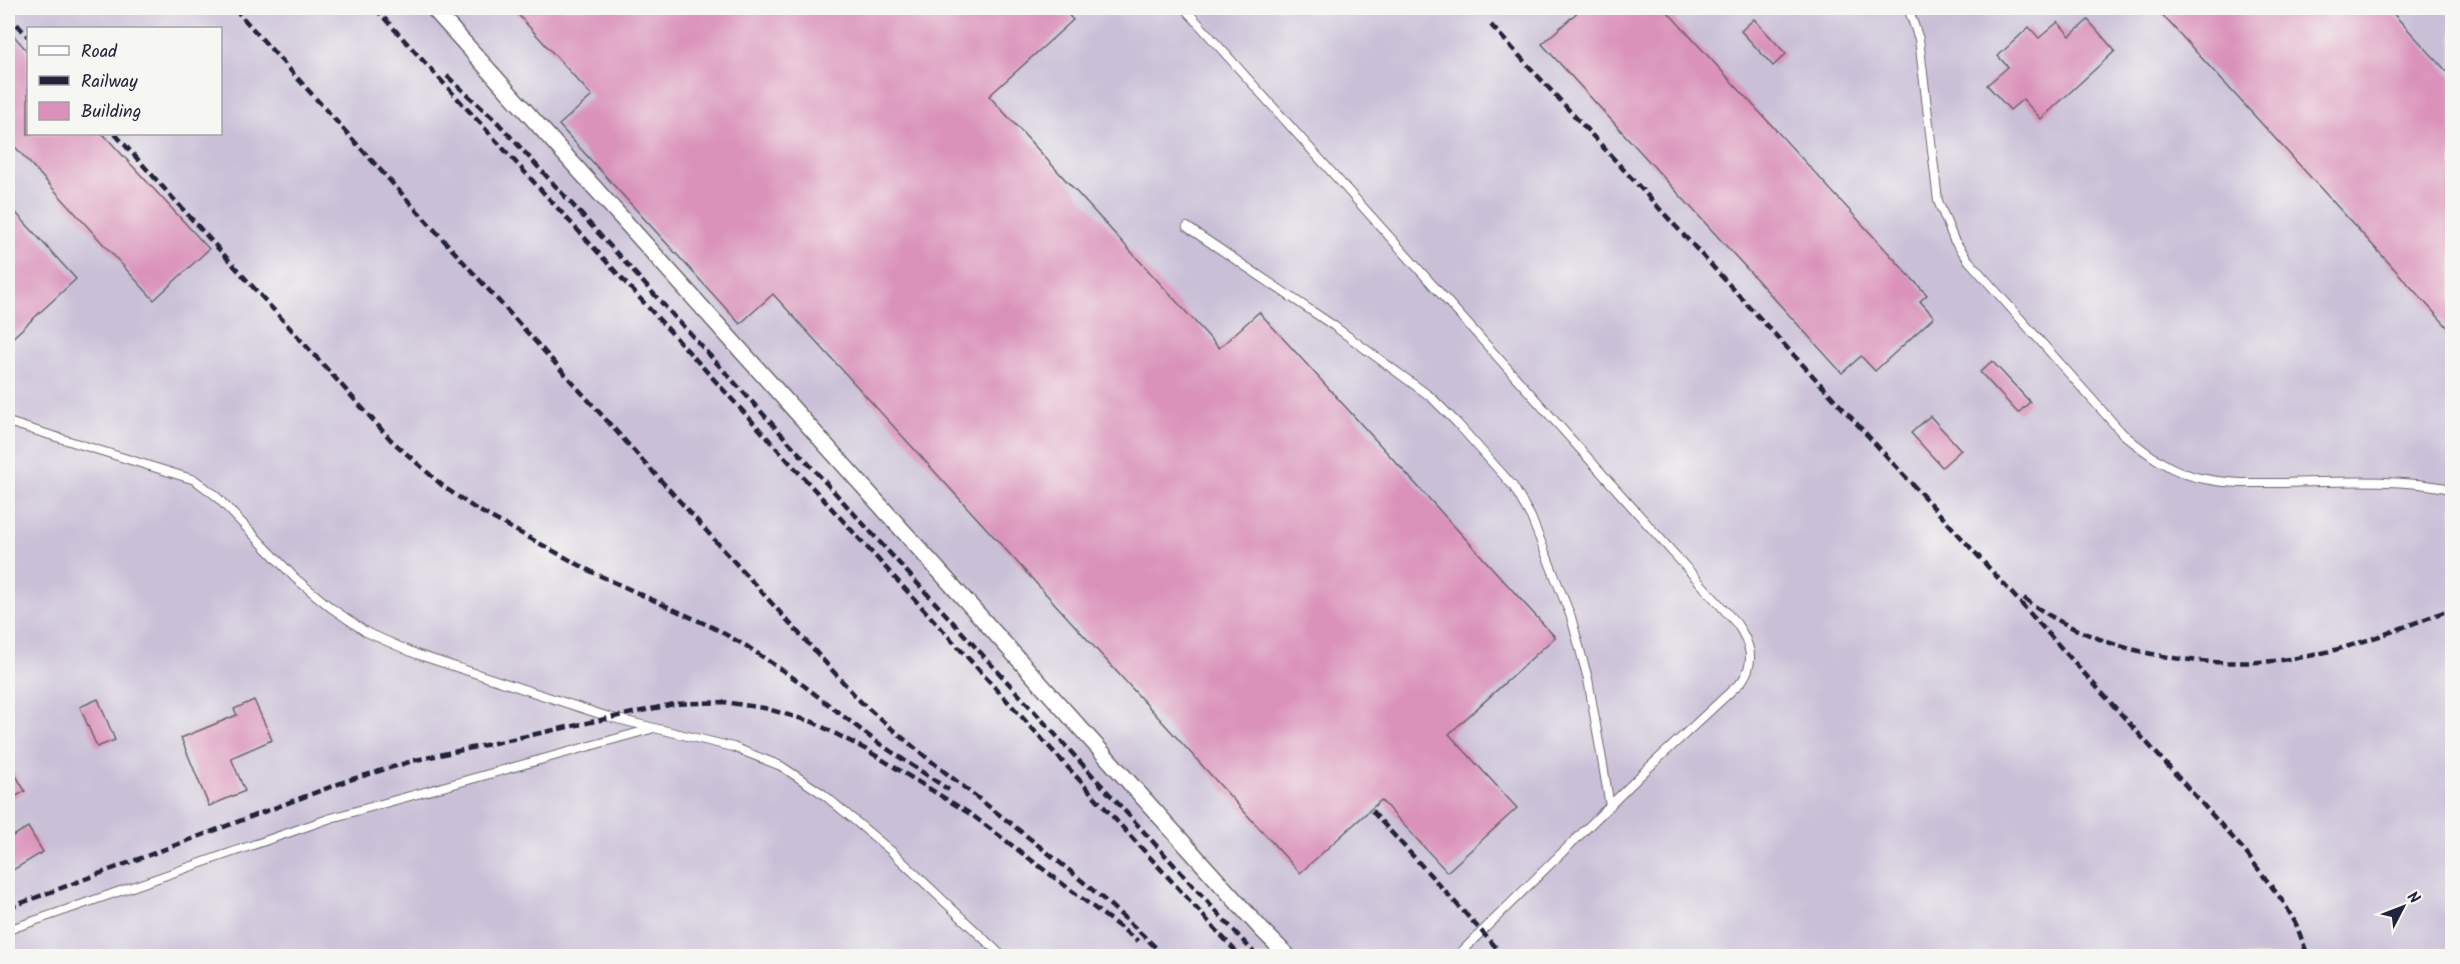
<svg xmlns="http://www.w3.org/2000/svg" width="2460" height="964" font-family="Kalam,sans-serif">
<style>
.industrial{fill:#c9bfd7;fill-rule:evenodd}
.building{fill:#da92ba}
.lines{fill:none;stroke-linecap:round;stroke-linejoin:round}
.lane-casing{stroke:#6b656c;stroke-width:10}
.street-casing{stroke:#6b656c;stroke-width:18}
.lane{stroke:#fff;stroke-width:8}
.street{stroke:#fff;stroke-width:15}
.rail{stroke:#22223b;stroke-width:4.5;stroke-dasharray:9 4.5;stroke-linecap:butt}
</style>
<rect width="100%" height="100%" fill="#f6f6f2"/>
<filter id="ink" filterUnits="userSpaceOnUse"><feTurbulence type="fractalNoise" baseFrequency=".0167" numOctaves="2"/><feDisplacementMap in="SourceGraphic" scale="12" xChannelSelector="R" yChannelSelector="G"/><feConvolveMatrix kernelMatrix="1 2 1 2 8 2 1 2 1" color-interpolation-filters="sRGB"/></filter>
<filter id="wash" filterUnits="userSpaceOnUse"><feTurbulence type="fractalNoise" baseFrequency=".008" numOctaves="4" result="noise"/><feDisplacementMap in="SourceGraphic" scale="24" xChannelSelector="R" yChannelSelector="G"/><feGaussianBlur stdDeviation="1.35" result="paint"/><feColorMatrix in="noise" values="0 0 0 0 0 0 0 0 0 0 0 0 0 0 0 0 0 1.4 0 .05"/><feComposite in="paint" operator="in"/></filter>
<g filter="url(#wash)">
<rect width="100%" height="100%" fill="#f2e2c8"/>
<!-- industrial -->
<path class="industrial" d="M8,8H2452V956H8ZM28,28H220V134H28Z"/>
<g id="blocks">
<!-- building -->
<g class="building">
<path d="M512,8H1062L1073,20L989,96L1219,348L1259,312L1555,637L1449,734L1517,808L1447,872L1381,800L1300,873L773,294L740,324L559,125L592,96Z"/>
<path d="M1582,8H1664L1927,295L1920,301L1934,317L1875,371L1861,356L1842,373L1542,44Z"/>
<path d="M2156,8H2388L2452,77V332Z"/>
<path d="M1754,19L1786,54L1773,66L1741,31Z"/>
<path d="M2088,20L2115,51L2041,119L2023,99L2010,110L1987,85L2008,67L1998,56L2029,27L2039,38L2058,22L2070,36Z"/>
<path d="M8,29L28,52V134H103L209,249L154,300L8,139Z"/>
<path d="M8,204L76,279L8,342Z"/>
<path d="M1992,361L2030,402L2018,413L1980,372Z"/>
<path d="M1930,416L1961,450L1942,467L1911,433Z"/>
<path d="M98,699L115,740L97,747L80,707Z"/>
<path d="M254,700L272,740L231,758L245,791L209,806L181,738L237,715L234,709Z"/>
<path d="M8,762L25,791L8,801Z"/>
<path d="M28,827L43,852L8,873V839Z"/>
</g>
</g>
</g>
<g filter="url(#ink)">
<use href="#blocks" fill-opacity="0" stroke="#6b656c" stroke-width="1.5"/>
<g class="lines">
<defs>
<g id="lane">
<path d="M1908,8L1919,39L1938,201L1954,240L1969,261L2122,433C2147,454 2173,474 2205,479C2229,484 2254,483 2279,483C2336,482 2396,478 2452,489"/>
<path d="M1187,11L1737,624C1750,643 1756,661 1742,681L1644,772L1457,956"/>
<path d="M1187,227L1334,326L1431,397L1457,423L1513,486L1531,517L1571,617L1588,679L1610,806"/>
<path d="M8,422L195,480L215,495L295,578L330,607L366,632L416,654L609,717L733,747L781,766L823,794L890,850L1002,956"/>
<path d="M8,930L331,818L651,729"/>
</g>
<path id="street" d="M433,8L1261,929L1288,956"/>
</defs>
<!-- lane casing -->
<use href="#lane" class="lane-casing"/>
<!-- street casing -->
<use href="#street" class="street-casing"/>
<!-- lane -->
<use href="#lane" class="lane"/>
<!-- street -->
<use href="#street" class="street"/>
<!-- rail -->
<g class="rail">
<path d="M234,8L861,702C959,790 1072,862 1164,956"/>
<path d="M375,8L1240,956"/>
<path d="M8,14L28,37"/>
<path d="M1491,25L1980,558L2243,849L2284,903L2296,924L2308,956"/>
<path d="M447,76L498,123L1257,956"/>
<path d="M115,134L391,440L444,487L476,509L594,573L714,628L748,647L798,681L874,740L949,790"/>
<path d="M2024,598C2101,658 2224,675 2318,654C2364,644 2408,625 2452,609"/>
<path d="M1372,811L1504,956"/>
<path d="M8,908L346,781L416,760L674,704L724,702L764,708L813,722L865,749L972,815L1138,941"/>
</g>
</g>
</g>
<!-- margin -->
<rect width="2460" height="964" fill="none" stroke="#f6f6f2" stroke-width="30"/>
<!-- legend -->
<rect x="27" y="27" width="195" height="108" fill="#f6f6f2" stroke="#a1a1a9" stroke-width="1.5"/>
<rect x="39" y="46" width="30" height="9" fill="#ffffff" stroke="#a1a1a9" stroke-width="1.5"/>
<text x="81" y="57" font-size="18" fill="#22223b">Road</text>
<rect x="39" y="76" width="30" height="9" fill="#22223b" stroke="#a1a1a9" stroke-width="1.5"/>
<text x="81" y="87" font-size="18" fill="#22223b">Railway</text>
<rect x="39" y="102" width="30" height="18" fill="#da92ba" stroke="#a1a1a9" stroke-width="1.5"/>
<text x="81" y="117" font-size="18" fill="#22223b">Building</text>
<!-- north arrow -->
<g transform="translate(2403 907) rotate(48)" stroke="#f6f6f2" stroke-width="4.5" paint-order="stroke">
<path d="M0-4.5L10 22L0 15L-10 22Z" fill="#22223b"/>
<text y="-9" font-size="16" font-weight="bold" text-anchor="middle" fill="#22223b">N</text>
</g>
</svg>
